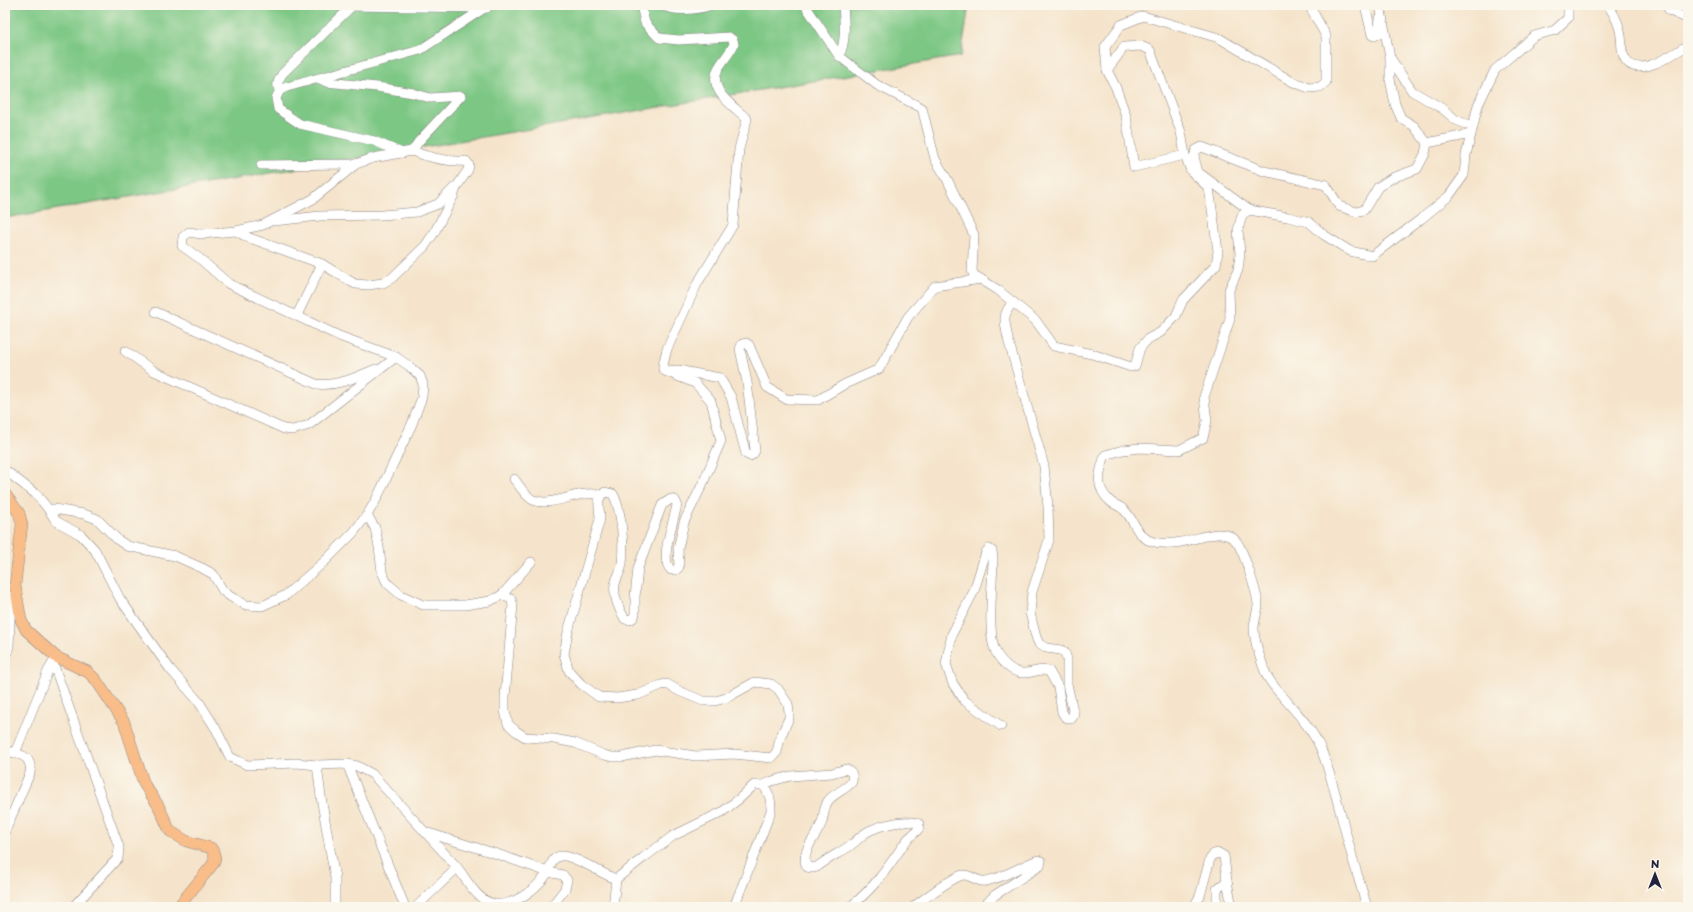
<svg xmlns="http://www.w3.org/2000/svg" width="1693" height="912" font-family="'Playpen Sans',sans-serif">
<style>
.green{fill:#7dc784;stroke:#507460}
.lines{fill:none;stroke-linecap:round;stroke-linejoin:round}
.minor-casing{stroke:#8c8383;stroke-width:10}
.major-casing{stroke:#8c8383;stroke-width:12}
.minor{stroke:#fff;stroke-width:9}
.major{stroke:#f8bd89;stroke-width:11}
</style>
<rect width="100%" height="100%" fill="#fbf7ec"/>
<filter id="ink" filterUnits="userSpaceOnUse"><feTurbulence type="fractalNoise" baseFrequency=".025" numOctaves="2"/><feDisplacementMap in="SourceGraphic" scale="8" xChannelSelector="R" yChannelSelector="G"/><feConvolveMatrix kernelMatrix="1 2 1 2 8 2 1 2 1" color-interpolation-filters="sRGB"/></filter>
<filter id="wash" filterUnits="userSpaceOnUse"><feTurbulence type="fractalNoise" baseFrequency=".012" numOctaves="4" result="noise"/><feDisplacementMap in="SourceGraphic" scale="16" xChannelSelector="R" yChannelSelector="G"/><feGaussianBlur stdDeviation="0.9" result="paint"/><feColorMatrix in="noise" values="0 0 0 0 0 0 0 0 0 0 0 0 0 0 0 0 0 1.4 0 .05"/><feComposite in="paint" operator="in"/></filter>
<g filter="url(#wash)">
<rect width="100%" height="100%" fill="#f5e4cb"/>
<!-- green -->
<path class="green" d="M5,5H969L961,56L5,218Z"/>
</g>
<g filter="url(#ink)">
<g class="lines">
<defs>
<g id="minor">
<path d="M661,5C675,12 697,10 711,5"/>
<path d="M805,5L839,56L877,85L922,108L935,159L947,179L974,235L972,271L974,275L998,290L1036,321L1054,346L1092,354L1131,367L1135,366L1140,348L1148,339L1161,332L1176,316L1183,300L1216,265L1218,251L1209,188L1191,171L1185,155L1181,132L1150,50L1141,46L1124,47L1107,70L1116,88L1126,116L1134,167L1185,155"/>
<path d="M1365,5L1372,35L1374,36L1378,34L1380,18"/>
<path d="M1380,5L1390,58V79L1395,104L1401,118L1414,126L1427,143L1425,154L1417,169L1392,178L1378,187L1364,210L1356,212L1339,206L1326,185L1264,171L1202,147L1196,150L1194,157L1198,172L1249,210L1288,217L1309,222L1324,235L1350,251L1372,256L1421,219L1449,196L1464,175L1466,155L1478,105L1495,70L1534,36L1555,30L1568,18V5"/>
<path d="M1608,5C1614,14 1620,25 1621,36C1622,42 1621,49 1623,54C1632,84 1673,54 1688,45"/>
<path d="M1666,5L1670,11L1688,19"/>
<path d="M351,6L487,8"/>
<path d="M839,56C847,40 844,22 843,5"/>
<path d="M1391,59L1412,91L1443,109L1456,120L1473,127"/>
<path d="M1107,70L1105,47L1121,25L1143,16L1219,38L1291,81L1309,88L1320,87L1326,82V36L1309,5"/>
<path d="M280,90C275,84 279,80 282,74L353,5"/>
<path d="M1427,143L1471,134"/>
<path d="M402,153L374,141L300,124L278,109L276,98L280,90L287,87L420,50L489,5"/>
<path d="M261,165L356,164"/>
<path d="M1249,210L1242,215L1238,230L1240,254L1238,270L1229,290L1230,319L1204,397L1207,421L1203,438L1179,450L1140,448L1123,450L1105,455C1099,474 1094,487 1111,502C1115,505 1120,506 1124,510C1134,519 1135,533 1148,540C1157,544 1172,544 1181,542C1197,540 1226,524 1238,544C1244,553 1257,593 1258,604C1258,612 1254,620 1254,628C1254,642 1261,661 1266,674C1271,684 1278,691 1284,698C1297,713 1312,729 1320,747C1329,768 1334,789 1340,811C1348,843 1357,875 1367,907"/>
<path d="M274,221L320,216L382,215L417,212L438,204L455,187"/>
<path d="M236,231L247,237L322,264L355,284L368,285L383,283L392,278L425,246L434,233L453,197L457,186L468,170L469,165L466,161C446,162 430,158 412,151L419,141L461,96L430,98L413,93L377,87L326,82L318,78"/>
<path d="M156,312L316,384C337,387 356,377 376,369"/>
<path d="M297,315L322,264"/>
<path d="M125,351L154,371L284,429L293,430L309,425L396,357"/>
<path d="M666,371L677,370L720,378L731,397L746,454L750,456L753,454L755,451L747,382L740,349L742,344L746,343L749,345L767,387L786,399L818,400L845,384L879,369L908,317L935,286L981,279"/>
<path d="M5,470L37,495L49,510L54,509L84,514L97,519L118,540L127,546L175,556L202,568L213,574L223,591L231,597L246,605L262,606L286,595L325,561L353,533L367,515L376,500L412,424L422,397L423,384L420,376L409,366L396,357L339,336L229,284L199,258L182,246L183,237L189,232L201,234L236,231L263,225L313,199L356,164L373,158L412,151"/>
<path d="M514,479C519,485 525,496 533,500C553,508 577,489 600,495"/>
<path d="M49,510L56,521L81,535L95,550L120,599L170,669L199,702L216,729L230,757L247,765L296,763L317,765L347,764L357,766L372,774C400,805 428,835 456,866C466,878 475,898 491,903C512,909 536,889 547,874C551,867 551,857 561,856C572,854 604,875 616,879L643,858L673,836L722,812L739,799L754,785H763C770,794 771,800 771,811L734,907"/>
<path d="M367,515L375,528L379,547L382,572L387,583L401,595L423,605H465L490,601L502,595L511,599L513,605L512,616L505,697V711L508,724L516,731L525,737L554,739L575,743L604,755L612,757H622L655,750L696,756L734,754L771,758L777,752L780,738L789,718V712L788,704L778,689L771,684L755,682L726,698L715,701H703L679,691L667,684L661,685L638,695L617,698L599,697L581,684L569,671L564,654L568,632L600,519C600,509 595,498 605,492L613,494C622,510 624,545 622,564C621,571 617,577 615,584C613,596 619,610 625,619L630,620L633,618L635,614V597L638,568L662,505L671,499L675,500L677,504C675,520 658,558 671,570H676L679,567L678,549L684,522L703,483L721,441L711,401L695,383L665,371L663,369V365L667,349L697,284L733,225L739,149L747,119C735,107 709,92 717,71C720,63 730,54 734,44L733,40L729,37L679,40L659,38L645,23L641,5"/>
<path d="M502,595L531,562"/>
<path d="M56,657L53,663L119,847L118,858L73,907"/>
<path d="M5,660L9,646L11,597L15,595"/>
<path d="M1001,726L965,701L953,684L946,664L952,634L974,591L986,552L989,549L992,551L993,558C993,579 987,633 995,650C999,660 1011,672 1022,673C1033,674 1036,668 1049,671L1058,687L1062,712L1065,717L1071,719L1074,715L1067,684V659L1065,653L1061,650L1046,648L1039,644L1036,637L1030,613L1032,592L1049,540L1048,507L1044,466L1008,339C1005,322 1001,316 1013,302"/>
<path d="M5,751C19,753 33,756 30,773L5,831"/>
<path d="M15,753L48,671L53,663"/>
<path d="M347,764L405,907"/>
<path d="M317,765L321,797L335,878V907"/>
<path d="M763,785L772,781L791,776L832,773L846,769C853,772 853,775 852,782C845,790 834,793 828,801C824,807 824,815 822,822C818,835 799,852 807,867L812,868L817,867C828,858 840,853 851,845C858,840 863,833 871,830C882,825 908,818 919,824V828C915,834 908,837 904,844C887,869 874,888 850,907"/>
<path d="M425,832L497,854L548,872L563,875L567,880L565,889L551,907"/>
<path d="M416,907L457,868"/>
<path d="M613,907L616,879"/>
<path d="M913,907C923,900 952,877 963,875C971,874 977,883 986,881C1004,878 1021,866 1038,860L1041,861L1040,866L1035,869L995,895L983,907"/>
<path d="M1194,907L1200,896L1210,859L1214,854L1219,853L1224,856L1227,881"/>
<path d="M1217,907V889L1227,881L1232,907"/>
</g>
<path id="major" d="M5,494L19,513L22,524L15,585L21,620L26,630L56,657L88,672L96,680L124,722L144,784L158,805L170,831L186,841L211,848L213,851L215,858L213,864L178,907"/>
</defs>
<!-- minor casing -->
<use href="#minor" class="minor-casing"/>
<!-- major casing -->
<use href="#major" class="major-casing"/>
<!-- minor -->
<use href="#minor" class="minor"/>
<!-- major -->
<use href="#major" class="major"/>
</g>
</g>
<!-- margin -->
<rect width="1693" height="912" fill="none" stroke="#fbf7ec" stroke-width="20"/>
<!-- north arrow -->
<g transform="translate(1655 874)" stroke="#fbf7ec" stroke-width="3" paint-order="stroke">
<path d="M0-3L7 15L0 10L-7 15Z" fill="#22223b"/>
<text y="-6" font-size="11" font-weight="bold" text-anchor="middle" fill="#22223b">N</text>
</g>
</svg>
